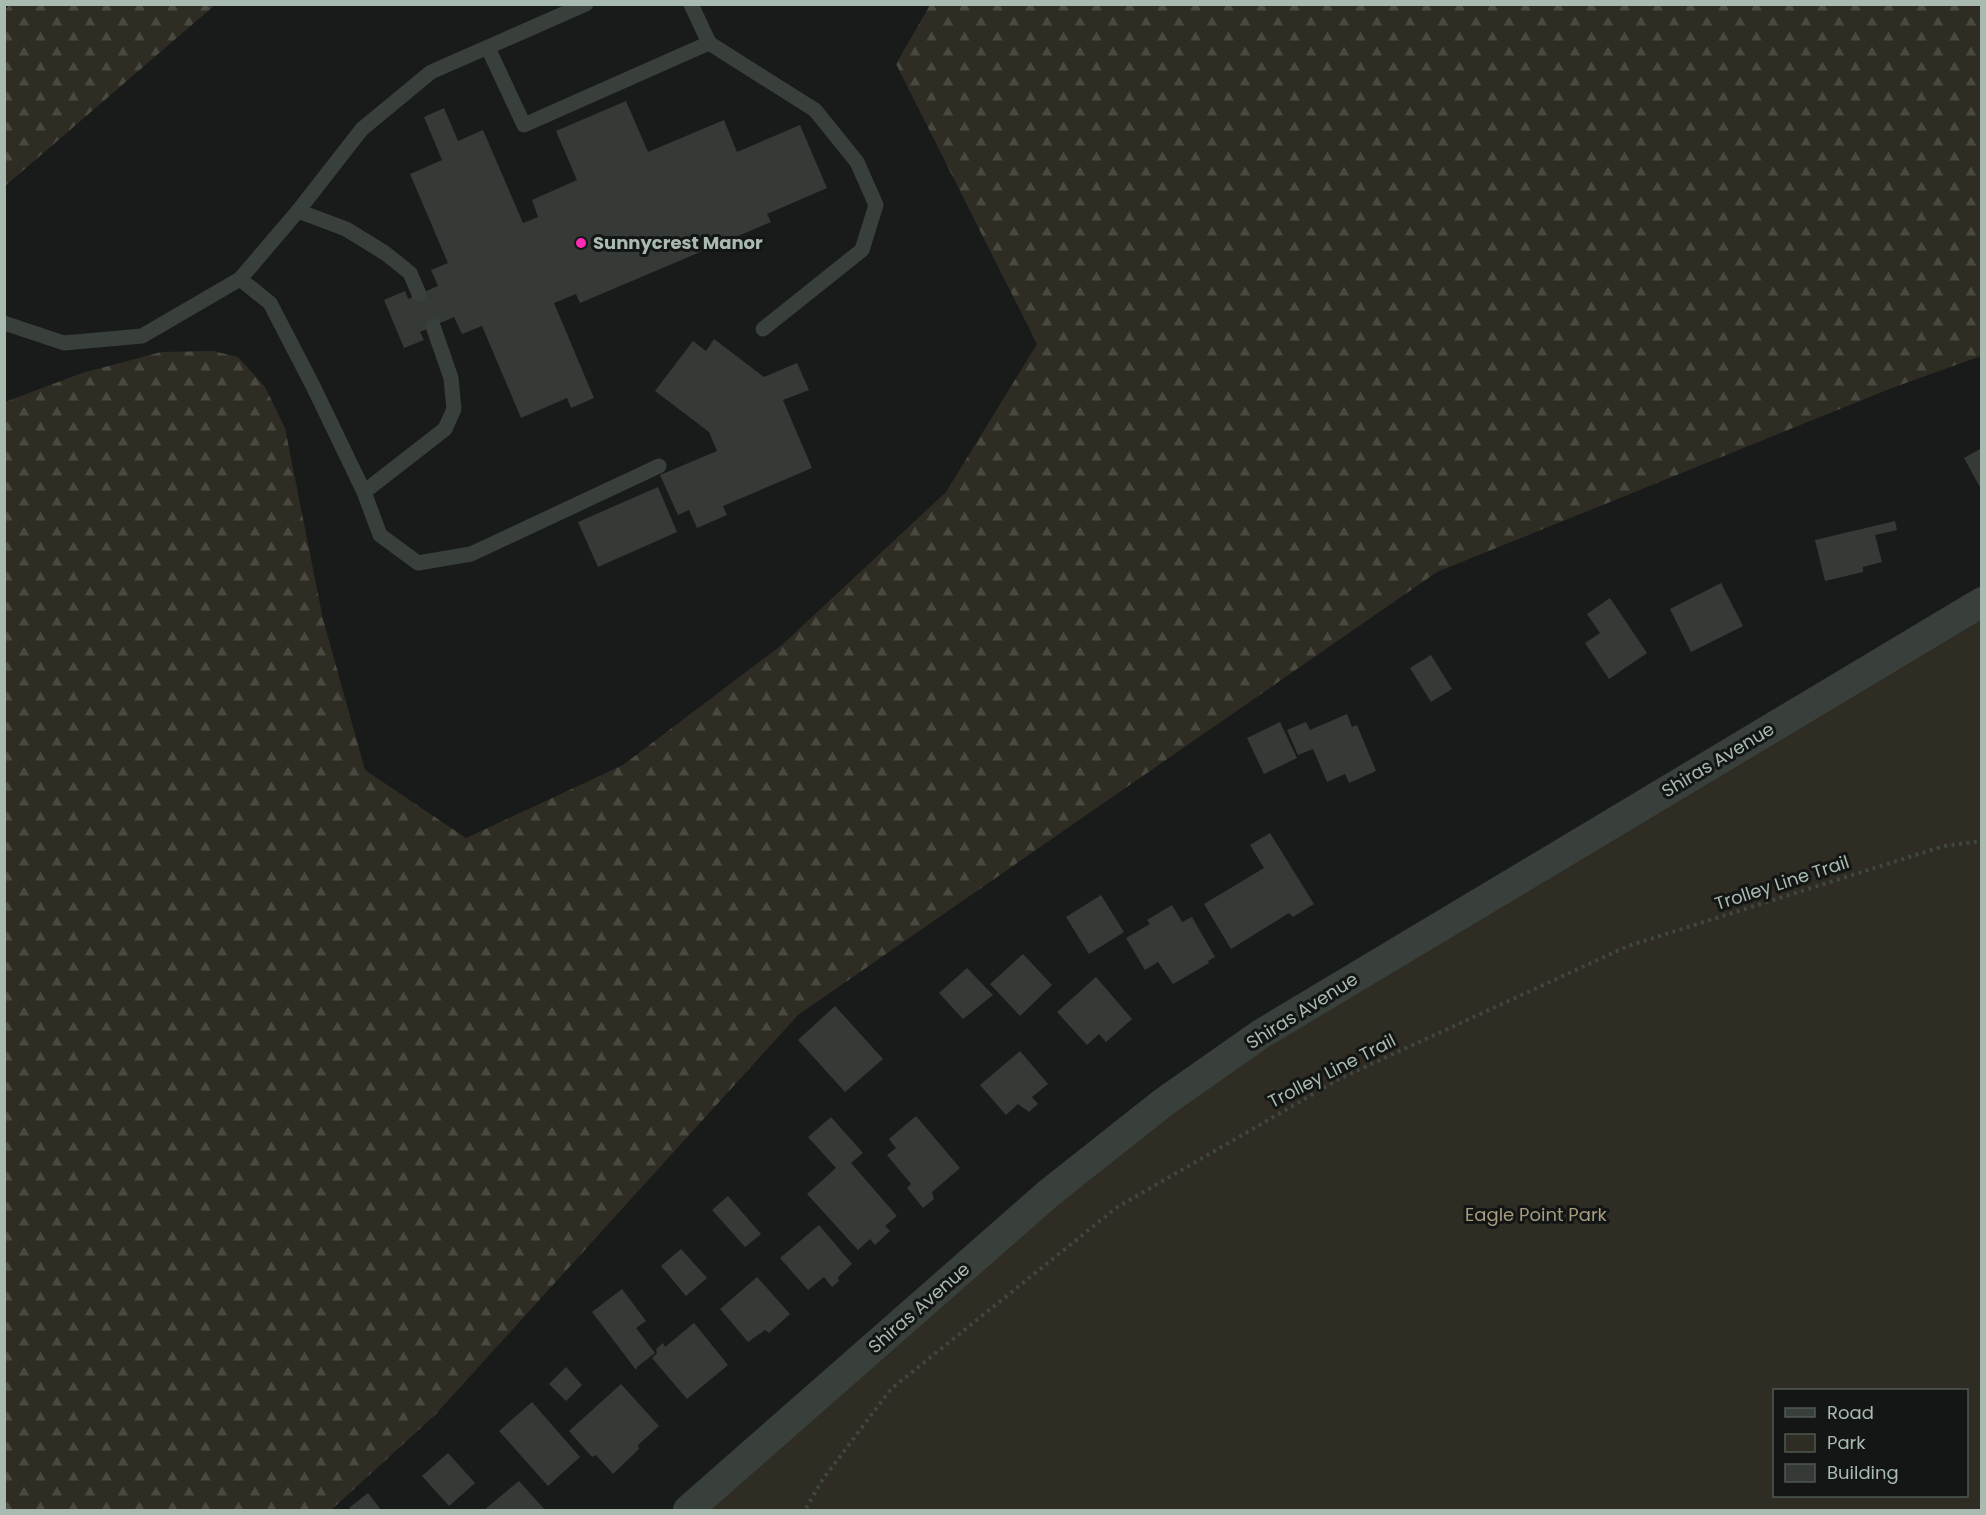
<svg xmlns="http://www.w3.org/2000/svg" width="1986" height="1515" font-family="Poppins,sans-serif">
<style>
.forest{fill:url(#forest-firs)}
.park{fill:#2e2c23;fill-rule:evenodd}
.building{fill:#353a37}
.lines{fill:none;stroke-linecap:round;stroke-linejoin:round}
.path{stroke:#3f4742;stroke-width:4;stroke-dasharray:3 4.5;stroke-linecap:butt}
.service{stroke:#39403c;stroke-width:15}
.minor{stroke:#39403c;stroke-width:30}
.poi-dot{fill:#ff2bb5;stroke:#131615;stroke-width:2}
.labels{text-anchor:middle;stroke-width:6;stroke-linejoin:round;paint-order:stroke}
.poi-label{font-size:18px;font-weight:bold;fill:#a9bbb0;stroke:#131615;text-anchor:start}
.street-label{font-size:18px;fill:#a9bbb0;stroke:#131615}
.park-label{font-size:18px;fill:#a89d7f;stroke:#131615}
</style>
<defs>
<pattern id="forest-firs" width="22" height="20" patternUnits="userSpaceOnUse" patternTransform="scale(1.5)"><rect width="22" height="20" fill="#2e2c23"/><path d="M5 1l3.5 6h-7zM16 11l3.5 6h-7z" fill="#494940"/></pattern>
</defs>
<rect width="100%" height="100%" fill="#181b1a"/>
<!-- forest -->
<g class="forest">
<path d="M10,4H215V5L5,186L4,11Z"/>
<path d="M930,5H1981V356L1892,388L1437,572L798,1015L435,1415L331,1510H5V402L82,373L161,352L213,351L238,357L265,387L285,428L323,619L365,770L466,838L623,765L783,644L946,492L1037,344L896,64Z"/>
</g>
<!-- park -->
<path class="park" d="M1981,602V1510H688L1164,1102ZM1774,1390H1966V1496H1774Z"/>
<!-- building -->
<g class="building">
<path d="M626,101L648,152L724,120L737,152L800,125L827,188L767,214L771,222L580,303L576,294L554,303L594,398L571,408L567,398L521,418L482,326L462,334L454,317L420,332L424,340L404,348L384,300L405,291L408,299L438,286L431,270L448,263L410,174L442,160L424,117L444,108L458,141L483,130L523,223L538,217L532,200L577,180L556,131Z"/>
<path d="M714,339L764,377L797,363L809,390L783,400L812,468L723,506L727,515L697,528L689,510L678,515L660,475L717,451L709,432L655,391L693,341L706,351Z"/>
<path d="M1982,448V491L1964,458Z"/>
<path d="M658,487L677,532L598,567L578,522Z"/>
<path d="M1895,521L1897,530L1875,535L1882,562L1863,567V572L1825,581L1815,540Z"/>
<path d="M1721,583L1743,626L1691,652L1670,609Z"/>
<path d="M1610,598L1647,653L1609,679L1585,643L1600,633L1587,614Z"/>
<path d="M1431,655L1452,689L1431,702L1410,668Z"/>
<path d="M1347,714L1352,727L1357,725L1376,771L1349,783L1345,774L1327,782L1313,749L1298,755L1287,730L1306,722L1310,730Z"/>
<path d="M1280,722L1297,758L1264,774L1247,738Z"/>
<path d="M1270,833L1314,904L1293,917L1289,913L1231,949L1204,904L1264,868L1250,845Z"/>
<path d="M1101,895L1124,932L1089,954L1066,917Z"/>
<path d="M1172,905L1182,922L1192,917L1215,957L1208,961L1209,963L1173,984L1158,962L1145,970L1126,938L1150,924L1147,920Z"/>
<path d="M1023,954L1052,985L1020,1016L990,984Z"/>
<path d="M967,968L993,995L963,1019L939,993Z"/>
<path d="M1096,977L1132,1019L1106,1042L1099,1034L1087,1045L1057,1012Z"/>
<path d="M835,1006L883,1059L845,1092L798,1040Z"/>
<path d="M1020,1051L1048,1084L1032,1097L1038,1104L1029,1112L1018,1104L1006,1115L980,1085Z"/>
<path d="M916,1116L960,1168L932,1192L934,1199L923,1208L907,1188L911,1184L887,1155L896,1148L889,1139Z"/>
<path d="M831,1117L863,1153L851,1163L897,1216L885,1226L890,1231L875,1245L870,1239L858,1250L807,1194L836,1168L808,1137Z"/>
<path d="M728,1196L761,1234L745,1247L712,1210Z"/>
<path d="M819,1225L852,1264L838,1277L839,1281L832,1287L824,1277L808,1290L780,1258Z"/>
<path d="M681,1249L707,1278L686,1296L661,1266Z"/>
<path d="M757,1277L790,1314L769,1333L765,1330L748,1342L720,1309Z"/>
<path d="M622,1289L646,1321L636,1328L655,1353L637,1367L636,1370L592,1312Z"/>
<path d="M694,1323L728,1365L687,1399L652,1358L657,1353L656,1349L663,1343L665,1347Z"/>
<path d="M566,1367L582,1385L566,1401L549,1384Z"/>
<path d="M621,1384L659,1426L638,1445L639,1449L613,1474L596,1455L592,1457L569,1431Z"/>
<path d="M532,1402L580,1457L548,1486L499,1431Z"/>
<path d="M448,1453L475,1483L449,1506L422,1476Z"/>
<path d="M519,1481L545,1510H484Z"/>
<path d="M368,1493L381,1510H351L349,1508Z"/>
</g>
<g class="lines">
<!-- path -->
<path class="path" d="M806,1508L823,1479L891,1389L1116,1208L1341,1078L1628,946L1944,846L1982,841"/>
<!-- service -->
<g class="service">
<path d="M709,43L815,110L857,162L876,205L862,250L763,329"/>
<path d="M488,48L524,125L709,43L691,4"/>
<path d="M298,211L346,229L385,253L410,273L419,294"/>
<path d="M240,279L270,303L313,386L364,492L380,535L418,563L471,554L659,466"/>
<path d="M4,323L64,343L142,336L240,279L298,211L362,129L431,72L586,4"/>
<path d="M364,492L445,429L454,409L451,378L433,326"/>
</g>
<!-- minor -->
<path class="minor" d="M688,1510L1049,1193L1164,1102L1261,1034L1982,602"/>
</g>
<!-- markers -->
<circle class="poi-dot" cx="581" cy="243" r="6"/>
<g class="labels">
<!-- poi labels -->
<g class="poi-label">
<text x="593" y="249">Sunnycrest Manor</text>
</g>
<!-- street labels -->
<g class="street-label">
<text transform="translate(1718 760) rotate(-31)" y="6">Shiras Avenue</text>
<text transform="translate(1782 883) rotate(-18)" y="6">Trolley Line Trail</text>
<text transform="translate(1302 1011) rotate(-32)" y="6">Shiras Avenue</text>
<text transform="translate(1332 1071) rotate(-27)" y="6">Trolley Line Trail</text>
<text transform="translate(919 1308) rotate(-41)" y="6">Shiras Avenue</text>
</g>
<!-- park labels -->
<g class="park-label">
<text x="1536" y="1221">Eagle Point Park</text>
</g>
</g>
<!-- border -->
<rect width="1986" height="1515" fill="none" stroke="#a9bbb0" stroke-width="12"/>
<!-- legend -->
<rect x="1773" y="1389" width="195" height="108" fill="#131615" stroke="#4f5853" stroke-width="1.5"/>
<rect x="1785" y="1408" width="30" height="9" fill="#39403c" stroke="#4f5853" stroke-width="1.5"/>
<text x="1827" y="1419" font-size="18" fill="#a9bbb0">Road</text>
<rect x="1785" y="1434" width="30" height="18" fill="#2e2c23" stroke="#4f5853" stroke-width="1.5"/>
<text x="1827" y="1449" font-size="18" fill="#a9bbb0">Park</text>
<rect x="1785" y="1464" width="30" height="18" fill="#353a37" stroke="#4f5853" stroke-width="1.5"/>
<text x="1827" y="1479" font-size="18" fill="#a9bbb0">Building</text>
</svg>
